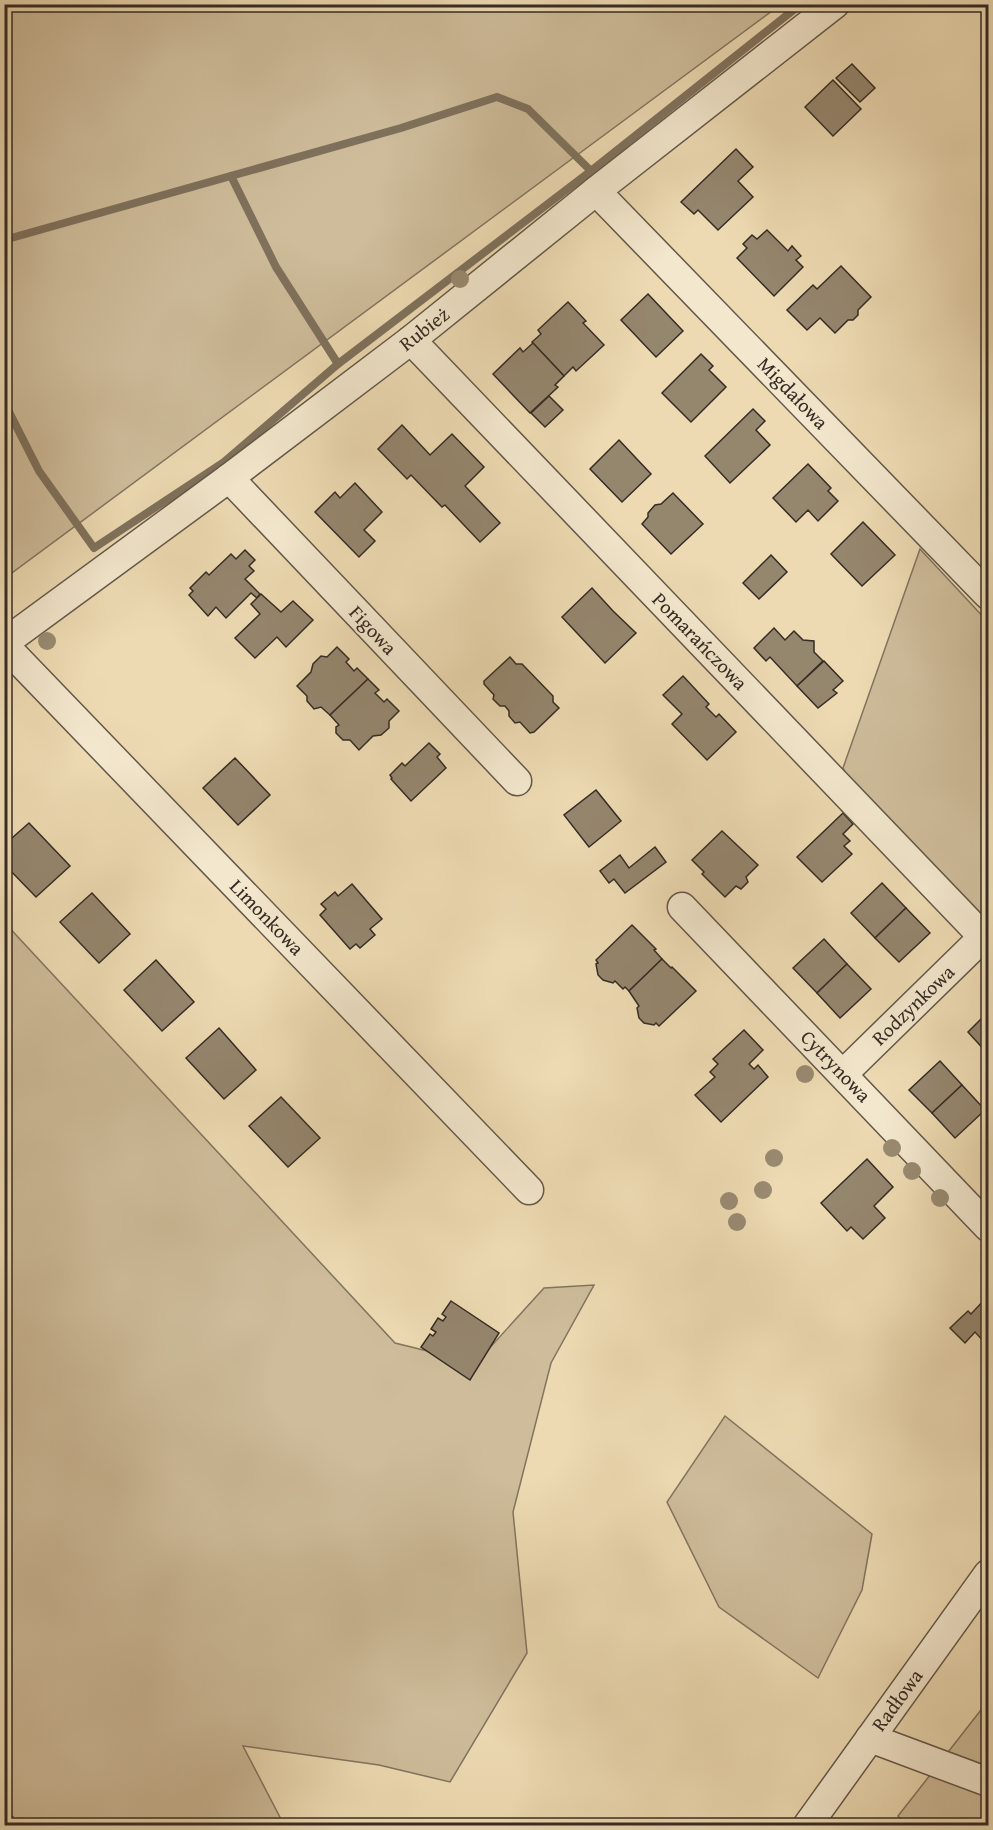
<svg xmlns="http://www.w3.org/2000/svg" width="993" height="1830" font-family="'Gentium Book Plus',serif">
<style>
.green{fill:#cebc9a;stroke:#82745f;stroke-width:1.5}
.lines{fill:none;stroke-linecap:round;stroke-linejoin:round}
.stream{stroke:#7f715c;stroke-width:8}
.building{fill:#95866e;stroke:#362c24;stroke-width:1.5}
.street-casing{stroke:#645848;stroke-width:31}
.path{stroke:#362c24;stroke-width:4;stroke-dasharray:1.5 3;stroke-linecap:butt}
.street{stroke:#f3e7cd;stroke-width:28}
.tree{fill:#998a71}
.labels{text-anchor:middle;stroke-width:4.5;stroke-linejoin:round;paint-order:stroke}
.street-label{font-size:20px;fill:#362c24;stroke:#f3e7cd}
</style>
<rect width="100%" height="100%" fill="#eddab2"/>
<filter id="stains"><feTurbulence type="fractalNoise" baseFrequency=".00333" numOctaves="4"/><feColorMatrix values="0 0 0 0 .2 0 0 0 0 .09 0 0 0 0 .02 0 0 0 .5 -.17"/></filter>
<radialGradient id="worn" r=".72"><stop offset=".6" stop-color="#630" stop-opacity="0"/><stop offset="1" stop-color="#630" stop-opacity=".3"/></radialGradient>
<!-- green -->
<g class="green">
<path d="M5,4H780V5L5,578Z"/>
<path d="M920,549L988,622V940L863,809L843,768Z"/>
<path d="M4,922L395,1343L476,1363L544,1288L594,1285L551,1363L513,1512L527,1653L450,1782L379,1765L243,1746L284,1825H5Z"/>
<path d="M725,1416L872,1534L862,1590L818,1678L719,1607L667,1502Z"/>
<path d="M988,1701V1825H906L898,1816Z"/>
</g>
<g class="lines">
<!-- stream -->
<g class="stream">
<path d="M231,176L276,267L338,364"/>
<path d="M4,240L401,128L497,97L528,109L591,171"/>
<path d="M4,402L39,471L94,548L224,462L338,364L591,171L801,4"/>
</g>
</g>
<!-- building -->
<g class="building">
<path d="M852,64L875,88L860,102L836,78Z"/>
<path d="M833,80L861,109L833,136L805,107Z"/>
<path d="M736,149L753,167L738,181L753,197L718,230L698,210L694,214L681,202Z"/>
<path d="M767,230L788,251L792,246L801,256L796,260L803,267L774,296L737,258L747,248L743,244L752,235L757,239Z"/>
<path d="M841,266L871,297L858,310V315L853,320H848L835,333L820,318L807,330L787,310L813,285L817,289Z"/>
<path d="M648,294L683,331L656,357L621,320Z"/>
<path d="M568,302L586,321L583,323L604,345L576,371L573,367L564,376L532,342L541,334L538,330Z"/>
<path d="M533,343L564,376L555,385L558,387L530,413L493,374L520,348L523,352Z"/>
<path d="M701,354L713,366L709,370L726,387L691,422L662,393Z"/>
<path d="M549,396L563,410L545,427L531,413Z"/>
<path d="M753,409L765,421L756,430L770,445L730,483L705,456Z"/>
<path d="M402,425L430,455L452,434L484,467L465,486L500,523L480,542L445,505L442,507L411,475L407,479L378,449Z"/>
<path d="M619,440L651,474L622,502L590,469Z"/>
<path d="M808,464L831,488L828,491L838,501L818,521L808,510L796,522L773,498Z"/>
<path d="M355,483L382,512L364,530L375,541L359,557L315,512L335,492L340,498Z"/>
<path d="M673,493L703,524L671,554L642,524L648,517V513L655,505L661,504Z"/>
<path d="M863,522L895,555L862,586L831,554Z"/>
<path d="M245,550L255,560L249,566L254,571L245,579L260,594L257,598L251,593L226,618L216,607L208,616L189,595L193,591L190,588L206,572L209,575L231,554L236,559Z"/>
<path d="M771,555L787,572L759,599L743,583Z"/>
<path d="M592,588L613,611L636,633L605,663L562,617Z"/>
<path d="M261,594L281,612L293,601L313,620L286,647L277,637L255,658L235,638L260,614L251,604Z"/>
<path d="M774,628L785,640L794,631L803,640L814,641V652L823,661L797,686L770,657L766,661L754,648Z"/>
<path d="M337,647L349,659L346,662L354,671L357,668L368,679L330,715L321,707L314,709L307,701V696L297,686L311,672L313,664L321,656L327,657Z"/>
<path d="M510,657L516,664H522L553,696V702L559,708L534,732L530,733L520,722L515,723L509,716V711L505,706H500L493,699L494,695L484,684V681Z"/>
<path d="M824,661L843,681L833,690L837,693L818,708L797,686Z"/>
<path d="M683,676L709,704L706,707L716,717L719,714L736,732L707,760L672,724L682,714L663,695Z"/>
<path d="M368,679L379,690L375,693L384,702L387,699L399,711L389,721V728L381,735L373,736L359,750L350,740H343L336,733V727L339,725L330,715Z"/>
<path d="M429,743L440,754L437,757L446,768L411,801L391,779L392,778L390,775L402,763L405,766Z"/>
<path d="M235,758L270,795L238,825L203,788Z"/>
<path d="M596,790L621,821L589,847L564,815Z"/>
<path d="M843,813L853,824L843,834L850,841L844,846L852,854L822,882L797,857Z"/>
<path d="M29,823L70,866L36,897L4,864V845Z"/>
<path d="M722,831L758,865L746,877L748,882L741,889L736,886L725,897L702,874L704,872L692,860Z"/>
<path d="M655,847L666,862L625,893L614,879L609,883L600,871L620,855L629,868Z"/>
<path d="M882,883L906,908L875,938L851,913Z"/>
<path d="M352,884L382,919L370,929L375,935L360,948L356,944L350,949L320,915L326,909L321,904L335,892L338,896Z"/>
<path d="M92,893L130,934L99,963L60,922Z"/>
<path d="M906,908L930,933L899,962L875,938Z"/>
<path d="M632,925L656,949L654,950L662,959L629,991L625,987L623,989L615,981L613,983L603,980L598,975L596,964L598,963L596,960Z"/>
<path d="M824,939L847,964L817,993L793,968Z"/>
<path d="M662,959L671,968L672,967L696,991L659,1026L656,1023L654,1025L644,1023L639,1018L637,1008L639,1006L629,991Z"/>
<path d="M156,960L194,1002L162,1031L124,990Z"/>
<path d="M847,964L871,989L840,1018L817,993Z"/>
<path d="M988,1012V1054L968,1032Z"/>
<path d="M219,1028L256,1070L224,1099L186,1058Z"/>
<path d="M744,1030L763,1050L749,1064L754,1069L758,1065L768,1077L721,1122L695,1095L715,1077L710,1072L718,1064L713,1059Z"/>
<path d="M940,1061L962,1085L932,1113L909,1090Z"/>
<path d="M962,1085L985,1110L955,1138L932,1113Z"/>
<path d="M281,1097L320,1138L288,1167L249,1126Z"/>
<path d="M867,1159L893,1187L874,1206L885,1218L863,1239L851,1227L847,1231L821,1203Z"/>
<path d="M988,1296V1346L975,1332L965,1343L950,1328L968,1311L971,1314Z"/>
<path d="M451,1301L499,1333L470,1380L421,1347L430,1334L433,1336L436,1332L431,1329L438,1318L443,1321L446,1317L442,1314Z"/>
</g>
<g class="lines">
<defs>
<g id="street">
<path d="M596,191L988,595"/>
<path d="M411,340L988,942"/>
<path d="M229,478L517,781"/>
<path d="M4,643L229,478L411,340L596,191L835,4"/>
<path d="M4,645L529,1190"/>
<path d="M682,907L988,1227"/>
<path d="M843,1074L983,937"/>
<path d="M870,1738L988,1782"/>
<path d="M807,1826L988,1574"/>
</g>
</defs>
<!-- street casing -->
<use href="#street" class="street-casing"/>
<!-- path -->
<path class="path" d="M4,1812L24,1826"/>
<!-- street -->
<use href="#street" class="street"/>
</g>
<!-- trees -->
<g class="tree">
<circle cx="460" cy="279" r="9"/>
<circle cx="47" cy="641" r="9"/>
<circle cx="805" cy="1074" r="9"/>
<circle cx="892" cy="1148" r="9"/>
<circle cx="774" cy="1158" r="9"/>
<circle cx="912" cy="1171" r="9"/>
<circle cx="763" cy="1190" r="9"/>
<circle cx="940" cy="1198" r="9"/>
<circle cx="729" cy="1201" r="9"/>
<circle cx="737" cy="1222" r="9"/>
</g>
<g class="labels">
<!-- street labels -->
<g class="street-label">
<text transform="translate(424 329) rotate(-38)" y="7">Rubież</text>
<text transform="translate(793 393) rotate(46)" y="7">Migdałowa</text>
<text transform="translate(373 630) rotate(47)" y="7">Figowa</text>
<text transform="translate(700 641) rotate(46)" y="7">Pomarańczowa</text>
<text transform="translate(267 917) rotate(46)" y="7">Limonkowa</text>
<text transform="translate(913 1005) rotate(-44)" y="7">Rodzynkowa</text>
<text transform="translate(836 1066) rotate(46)" y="7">Cytrynowa</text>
<text transform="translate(897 1700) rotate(-54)" y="7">Radłowa</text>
</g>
</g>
<!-- margin -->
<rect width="993" height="1830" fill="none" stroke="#eddab2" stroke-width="24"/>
<rect x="6" y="6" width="981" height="1818" fill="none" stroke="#362c24" stroke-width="3"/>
<rect x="12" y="12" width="969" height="1806" fill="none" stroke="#362c24" stroke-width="1.5"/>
<rect width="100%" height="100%" filter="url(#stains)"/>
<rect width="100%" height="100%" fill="url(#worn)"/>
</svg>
